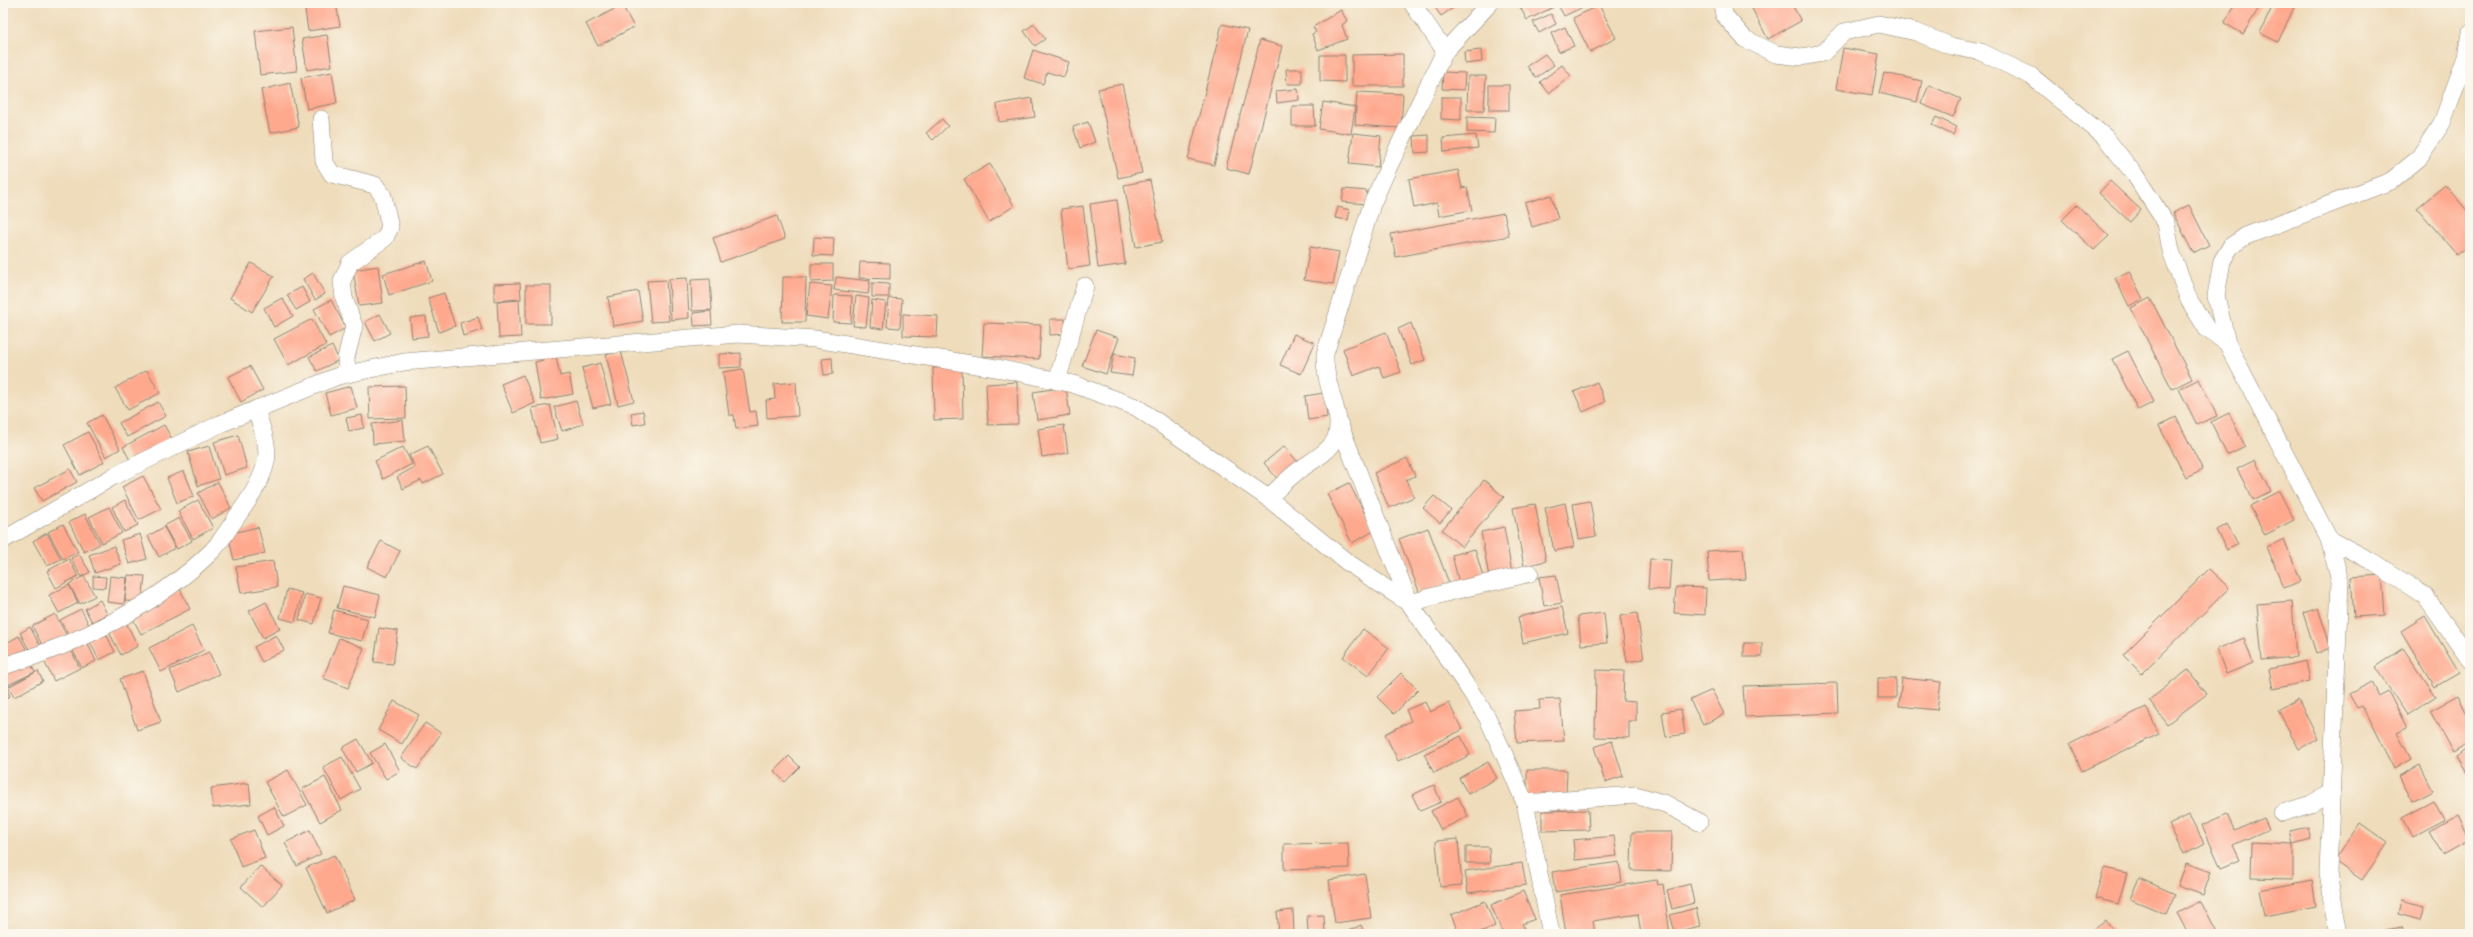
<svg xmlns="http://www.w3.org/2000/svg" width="2473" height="937" font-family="Mynerve,sans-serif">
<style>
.building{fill:#fea98e}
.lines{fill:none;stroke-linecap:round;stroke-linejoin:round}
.street-casing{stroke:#8d8473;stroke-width:18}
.street{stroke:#fff;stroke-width:17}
</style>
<rect width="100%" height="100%" fill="#fbf7ec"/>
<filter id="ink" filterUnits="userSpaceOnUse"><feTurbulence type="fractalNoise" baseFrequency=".025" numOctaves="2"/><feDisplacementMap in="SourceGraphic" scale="8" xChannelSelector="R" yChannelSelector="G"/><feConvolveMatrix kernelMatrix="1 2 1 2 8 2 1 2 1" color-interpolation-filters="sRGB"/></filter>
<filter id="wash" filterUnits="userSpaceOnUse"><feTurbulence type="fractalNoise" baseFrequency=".012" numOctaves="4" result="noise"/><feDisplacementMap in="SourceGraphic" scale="16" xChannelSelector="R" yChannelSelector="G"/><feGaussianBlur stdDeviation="0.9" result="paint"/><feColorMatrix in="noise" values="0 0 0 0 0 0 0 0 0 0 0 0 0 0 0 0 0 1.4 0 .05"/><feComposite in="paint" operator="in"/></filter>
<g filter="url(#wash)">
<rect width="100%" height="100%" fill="#efdcbb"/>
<g id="blocks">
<!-- building -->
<g class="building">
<path d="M304,3H336L340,26L308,31Z"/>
<path d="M1432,3H1458L1459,4L1441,16Z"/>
<path d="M1518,3H1592L1564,16L1558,5L1527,20Z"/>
<path d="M1749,3H1791L1801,21L1768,39Z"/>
<path d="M2237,3H2262L2243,34L2224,23Z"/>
<path d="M2274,3H2296L2278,42L2260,33Z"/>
<path d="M622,5L634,27L598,46L586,24Z"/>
<path d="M1599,5L1616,38L1590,52L1573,18Z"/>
<path d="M1341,10L1347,21L1342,25L1347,39L1318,50L1312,34L1316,32L1313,27Z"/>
<path d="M1551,14L1556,24L1539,33L1533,22Z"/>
<path d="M1034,24L1045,39L1035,46L1024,31Z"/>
<path d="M1222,24L1248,30L1214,165L1188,159Z"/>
<path d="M292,27L297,71L260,75L255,31Z"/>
<path d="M1565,27L1574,46L1559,52L1551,33Z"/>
<path d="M327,35L332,66L307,70L302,39Z"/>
<path d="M1260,40L1282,46L1249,174L1226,168Z"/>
<path d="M1843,48L1879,54L1872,95L1836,89Z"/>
<path d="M1033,50L1069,62L1064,77L1047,72L1043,84L1024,78Z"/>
<path d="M1481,50L1482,62L1465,64L1464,52Z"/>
<path d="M1403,54V86H1352V55Z"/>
<path d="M1545,54L1554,65L1536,78L1527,66Z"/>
<path d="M1320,55H1345V82L1320,81Z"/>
<path d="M1562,65L1571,76L1549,93L1540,82Z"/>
<path d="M1286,69H1302V84H1287Z"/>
<path d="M332,72L337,103L307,109L301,78Z"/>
<path d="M1443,72L1465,73L1464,90L1442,89Z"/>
<path d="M1884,73L1922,81L1917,102L1879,93Z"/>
<path d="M1468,76H1486L1484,110H1467Z"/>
<path d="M290,83L299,127L270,133L261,90Z"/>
<path d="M1122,84L1142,173L1118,178L1098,89Z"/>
<rect x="1489" y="85" width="20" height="25"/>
<path d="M1929,85L1961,99L1953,117L1921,104Z"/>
<path d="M1298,89L1299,100L1277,103L1276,91Z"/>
<path d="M1357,92L1403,94L1401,128L1355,125Z"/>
<path d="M1441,97H1461V120L1441,119Z"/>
<path d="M1032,98L1035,117L999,122L997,104Z"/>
<path d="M1323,102L1355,107L1351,134L1319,129Z"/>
<path d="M1292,106H1314L1315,126H1292Z"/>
<path d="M1467,117L1495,118L1494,133L1467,132Z"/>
<path d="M1936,117L1957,127L1953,135L1932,125Z"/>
<path d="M942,119L948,126L933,140L926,133Z"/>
<path d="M1088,122L1095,142L1080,148L1073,127Z"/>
<path d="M1353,133L1381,136L1378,167L1349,164Z"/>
<path d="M1429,135V152L1415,153L1414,136Z"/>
<path d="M1476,135L1478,148L1444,152L1443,138Z"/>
<path d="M990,164L1014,206L989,222L964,179Z"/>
<path d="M1458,170L1462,188L1467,187L1472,210L1439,216L1437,203L1414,208L1409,179Z"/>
<path d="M1150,180L1162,242L1136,247L1124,185Z"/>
<path d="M2110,181L2141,210L2130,222L2099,193Z"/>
<path d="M2445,185L2470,214V245L2457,255L2417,208Z"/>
<path d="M1344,189L1367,191L1366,204L1342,202Z"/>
<path d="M1551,195L1558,219L1532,227L1525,203Z"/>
<path d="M1117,200L1125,264L1098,268L1090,204Z"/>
<path d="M2077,205L2109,236L2094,250L2062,220Z"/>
<path d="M2189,205L2209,245L2193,253L2173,213Z"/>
<path d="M1083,206L1090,266L1068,269L1061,209Z"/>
<path d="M1338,207L1350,210L1348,220L1335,218Z"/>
<path d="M1504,213L1509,236L1396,257L1391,234Z"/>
<path d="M777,216L785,239L721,262L713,238Z"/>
<path d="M814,237L834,238L833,256L813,255Z"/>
<path d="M1310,247L1339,252L1333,284L1304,280Z"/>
<path d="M426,261L432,281L389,295L383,274Z"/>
<path d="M860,262L890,263V279L859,278Z"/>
<path d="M251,263L274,276L252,312L230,298Z"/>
<path d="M811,264H833V281L811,282Z"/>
<path d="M378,266L383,303L359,306L353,270Z"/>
<path d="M2129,271L2143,299L2129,306L2115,278Z"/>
<path d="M313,273L325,294L315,300L303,279Z"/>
<path d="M783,277H806L805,322H782Z"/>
<path d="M836,277L870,281L868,294L834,290Z"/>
<path d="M687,278L689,318L671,320L669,279Z"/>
<path d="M710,279L712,310L692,311L691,280Z"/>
<path d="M666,280L669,321L651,322L647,281Z"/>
<path d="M520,283L521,299L494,301V284Z"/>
<path d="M872,283L889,284V297H872Z"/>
<path d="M810,284L832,286L828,319L806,316Z"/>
<rect x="526" y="285" width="25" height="39"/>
<path d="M302,287L310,302L296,310L287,295Z"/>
<path d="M638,291L643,321L613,326L608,297Z"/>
<path d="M444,293L455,326L439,332L428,298Z"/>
<path d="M834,295L852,296L851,323L833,322Z"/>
<path d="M856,296L869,298L866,327L853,326Z"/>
<path d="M282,298L293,316L274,327L264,308Z"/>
<path d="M889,298L902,299L900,328L887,327Z"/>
<path d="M2150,298L2192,379L2172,389L2131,308Z"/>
<path d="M331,300L346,328L329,337L314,309Z"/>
<path d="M519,300L521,337L499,338L497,302Z"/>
<path d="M872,300L886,302L883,329L870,327Z"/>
<path d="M711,311L712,325L694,326L693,313Z"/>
<path d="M380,314L390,333L375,341L365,322Z"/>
<path d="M903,314L938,316L937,337L903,336Z"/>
<path d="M426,316L428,336L412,338L410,318Z"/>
<path d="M478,317L482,330L463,336L460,323Z"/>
<path d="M312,319L326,345L288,365L274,339Z"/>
<path d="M1050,319H1065L1066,334L1050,335Z"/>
<path d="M984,323L1041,325L1039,359L982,356Z"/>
<path d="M1411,323L1425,360L1412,365L1398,329Z"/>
<path d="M1096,330L1119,338L1106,374L1082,366Z"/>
<path d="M1386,332L1401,372L1384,378L1379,366L1353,376L1343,349Z"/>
<path d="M1294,334L1315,343L1301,374L1280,365Z"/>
<path d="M332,346L339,360L317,371L309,357Z"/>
<path d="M621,351L634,401L618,405L606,355Z"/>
<path d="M2128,351L2154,402L2138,410L2112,359Z"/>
<path d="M741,353V367L719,368V354Z"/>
<path d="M1114,354L1135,358L1132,376L1110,373Z"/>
<path d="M556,357L560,376L569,374L573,394L541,400L535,362Z"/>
<path d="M832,358L833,374L824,375L822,359Z"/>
<path d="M600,363L611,404L593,408L582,368Z"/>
<path d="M250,366L263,390L241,402L228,377Z"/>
<path d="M962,367L963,419L934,420L933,368Z"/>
<path d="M743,369L750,412L756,411L758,426L736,429L734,415H729L723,372Z"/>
<path d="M147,370L160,393L128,410L115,388Z"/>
<path d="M523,375L535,403L513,413L501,384Z"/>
<path d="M2199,379L2217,416L2197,425L2179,389Z"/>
<path d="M796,382L798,416L767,418L766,400L775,399L774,384Z"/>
<path d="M1017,382L1018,424L988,425L986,384Z"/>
<path d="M1597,382L1605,402L1583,412L1574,392Z"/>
<path d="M351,386L357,408L331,415L325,393Z"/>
<path d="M405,386L406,418L370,419L369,387Z"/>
<path d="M1066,387L1070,415L1037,420L1033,392Z"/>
<path d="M1324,393L1327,417L1308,420L1305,396Z"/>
<path d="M576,401L583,424L562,431L554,407Z"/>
<path d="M158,402L166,416L127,437L119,423Z"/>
<path d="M550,405L558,439L540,443L532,408Z"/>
<path d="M643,411L645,423L633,425L631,413Z"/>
<path d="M2229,413L2245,446L2227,455L2211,422Z"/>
<path d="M102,415L120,449L106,457L87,423Z"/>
<path d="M362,415L364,428L349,431L346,418Z"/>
<path d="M2176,417L2203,470L2186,478L2159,426Z"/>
<path d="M403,420L405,441L373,444L372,424Z"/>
<path d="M164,425L172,439L131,462L123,447Z"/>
<path d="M1064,425L1068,453L1042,457L1038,429Z"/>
<path d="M88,432L104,462L80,475L64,445Z"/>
<path d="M238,435L247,468L224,475L214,442Z"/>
<path d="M209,446L219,479L198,486L188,452Z"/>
<path d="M428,446L443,474L423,484L421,480L403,489L397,477L415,467L409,455Z"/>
<path d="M1284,446L1301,466L1281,483L1264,463Z"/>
<path d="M403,447L412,464L383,479L375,461Z"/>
<path d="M1407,458L1415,476L1406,480L1414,497L1389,508L1374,473Z"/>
<path d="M2255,460L2271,491L2253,500L2237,469Z"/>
<path d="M70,469L77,482L42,501L34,488Z"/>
<path d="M184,471L194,496L177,503L167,478Z"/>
<path d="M143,476L161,509L139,520L122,487Z"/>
<path d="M1484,480L1504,497L1462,547L1442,530Z"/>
<path d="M218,482L231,508L212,519L198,493Z"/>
<path d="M1349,483L1374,531L1352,543L1327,494Z"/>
<path d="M2279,491L2294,520L2265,535L2250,506Z"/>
<path d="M1434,496L1451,510L1440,523L1423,508Z"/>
<path d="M125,500L138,525L124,532L112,507Z"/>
<path d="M198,500L213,528L193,539L178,511Z"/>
<path d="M1590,501L1596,536L1579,539L1573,504Z"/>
<path d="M1565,503L1574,547L1554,551L1545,508Z"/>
<path d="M1535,504L1546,561L1524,566L1513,508Z"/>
<path d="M109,507L122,533L102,543L89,517Z"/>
<path d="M85,514L100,544L84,552L69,522Z"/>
<path d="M179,518L192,541L177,549L164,526Z"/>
<path d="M63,524L78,552L63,559L48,532Z"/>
<path d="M2227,524L2238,544L2227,550L2216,530Z"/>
<path d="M164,527L175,548L159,557L148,536Z"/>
<path d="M258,527L265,553L234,560L228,534Z"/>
<path d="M1504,527L1512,573L1489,577L1481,532Z"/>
<path d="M1428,528L1449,583L1420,594L1399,539Z"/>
<path d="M47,533L61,559L47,566L33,541Z"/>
<path d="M140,534L147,559L129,564L121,540Z"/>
<path d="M2284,539L2301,581L2284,588L2267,547Z"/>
<path d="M381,541L400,551L387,577L367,567Z"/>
<path d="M114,546L121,564L95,573L89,555Z"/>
<path d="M1475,549L1484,580L1460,587L1452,555Z"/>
<path d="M1743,549L1746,579L1709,581L1707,551Z"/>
<path d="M79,554L90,572L81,577L71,558Z"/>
<path d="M69,559L78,576L56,588L47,571Z"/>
<path d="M1650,559L1671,560L1669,590L1648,589Z"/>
<path d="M273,561L277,587L241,593L236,567Z"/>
<path d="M2209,569L2229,588L2142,674L2123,655Z"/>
<path d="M128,575L145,576L142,602L125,601Z"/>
<path d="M1556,575L1562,603L1544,606L1539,577Z"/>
<path d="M2382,575L2385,615L2354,617L2351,577Z"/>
<path d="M84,576L95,596L80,604L69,584Z"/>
<path d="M93,576L106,577L105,588L93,587Z"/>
<path d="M110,576L127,578L124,604L107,602Z"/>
<path d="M69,585L78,603L59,613L49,595Z"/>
<path d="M343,586L380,595L375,617L337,608Z"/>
<path d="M1676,587L1706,588L1705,615L1674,613Z"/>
<path d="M180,589L190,609L141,634L132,617Z"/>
<path d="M287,589L302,593L295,622L280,618Z"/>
<path d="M305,594L321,598L314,624L299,620Z"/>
<path d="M100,600L107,614L92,622L85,609Z"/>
<path d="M2292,601L2296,657L2262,660L2257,604Z"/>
<path d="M266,602L280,629L263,638L249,611Z"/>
<path d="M1562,607L1568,633L1523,643L1518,617Z"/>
<path d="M2318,608L2331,648L2316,653L2303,613Z"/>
<path d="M81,609L89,625L69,636L60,620Z"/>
<path d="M334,610L368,619L362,641L328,633Z"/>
<path d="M1604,613L1607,643L1581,645L1578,616Z"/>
<path d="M1637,613L1644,659L1627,662L1620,616Z"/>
<path d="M55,614L67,636L44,648L32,626Z"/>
<path d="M2425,616L2459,673L2435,687L2401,631Z"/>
<path d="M124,619L138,646L121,655L107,628Z"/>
<path d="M192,626L204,650L161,672L149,648Z"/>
<path d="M30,627L41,647L31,653L20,633Z"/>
<path d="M103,628L115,652L99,660L87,636Z"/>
<path d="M379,628L398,631L393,664L374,662Z"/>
<path d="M1363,629L1389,648L1368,676L1343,657Z"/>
<path d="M276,635L284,650L262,662L254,647Z"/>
<path d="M19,636L27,650L3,663V645Z"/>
<path d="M85,638L96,661L82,668L70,645Z"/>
<path d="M339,638L364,648L348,688L323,678Z"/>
<path d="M2244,638L2253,663L2226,674L2217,649Z"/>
<rect x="1744" y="643" width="18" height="14"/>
<path d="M68,644L80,668L54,681L42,657Z"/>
<path d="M2403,648L2436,696L2407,715L2375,667Z"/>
<path d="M209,652L219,674L179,692L170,670Z"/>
<path d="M29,661L35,672L8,685L3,674Z"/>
<path d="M2306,661L2310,681L2273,689L2269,669Z"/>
<path d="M1596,670L1624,671L1623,701L1636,702V721H1629V738L1595,737Z"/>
<path d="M2188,670L2207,694L2167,724L2149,700Z"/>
<path d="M38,671L43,681L14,697L8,687Z"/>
<path d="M143,671L161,722L137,730L120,679Z"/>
<path d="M1401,673L1418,690L1394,714L1377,697Z"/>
<rect x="1878" y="678" width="18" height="20"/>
<path d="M1902,678L1941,682L1937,710L1899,706Z"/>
<path d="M3,682L10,696L3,700Z"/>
<path d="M2372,682L2379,696L2388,691L2407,728L2397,733L2411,759L2394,769L2362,706L2357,708L2349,694Z"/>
<path d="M1837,683L1838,713L1745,717L1743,686Z"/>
<path d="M1712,690L1724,714L1703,725L1690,700Z"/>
<path d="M2458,696L2470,718V743L2453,753L2430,711Z"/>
<path d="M1560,699L1564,741L1517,743L1514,711L1540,709L1539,700Z"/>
<path d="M2298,699L2318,739L2299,749L2278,710Z"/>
<path d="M394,701L419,715L402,744L378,730Z"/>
<path d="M1425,702L1430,712L1449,703L1462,730L1398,761L1385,734L1411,721L1406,710Z"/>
<path d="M2146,707L2159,734L2082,771L2070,744Z"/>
<path d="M1681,709L1685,734L1666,737L1662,712Z"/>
<path d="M425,723L441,733L417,769L401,758Z"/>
<path d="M1461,736L1470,755L1434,773L1424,754Z"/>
<path d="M358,739L372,763L356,772L342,748Z"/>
<path d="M1612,741L1623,776L1605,782L1594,747Z"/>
<path d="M385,744L400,771L386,779L370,753Z"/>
<path d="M2470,747V778L2457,757Z"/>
<path d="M789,756L800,767L785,782L774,771Z"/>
<path d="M342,757L360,789L341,800L323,767Z"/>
<path d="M1488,762L1497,778L1468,794L1459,778Z"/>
<path d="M2420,765L2433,791L2413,802L2399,776Z"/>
<path d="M288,770L307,805L284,817L265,782Z"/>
<path d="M1527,770H1567L1566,796H1527Z"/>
<path d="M325,777L342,810L320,822L302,789Z"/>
<path d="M249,783L251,804L213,808L211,788Z"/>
<path d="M1434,785L1441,802L1420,811L1412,795Z"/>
<path d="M1458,797L1468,816L1441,830L1431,811Z"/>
<path d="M2434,801L2444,820L2412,837L2402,818Z"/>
<path d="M274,807L284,826L267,835L258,816Z"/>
<path d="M1588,810L1589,830L1542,831V811Z"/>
<path d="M2227,814L2234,831L2264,818L2269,829L2233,845L2240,860L2221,868L2202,825Z"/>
<path d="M2189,815L2204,843L2184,854L2169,825Z"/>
<path d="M2458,815L2470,840L2443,855L2429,831Z"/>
<path d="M2360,823L2388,843L2362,880L2334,861Z"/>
<path d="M2308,827L2311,839L2293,844V879L2251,878L2252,842L2293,844L2290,831Z"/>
<path d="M254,830L265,858L241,867L231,839Z"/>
<path d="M310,830L321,854L297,866L285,843Z"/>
<path d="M1632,832H1672L1671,871L1631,870Z"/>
<path d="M1614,836L1617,856L1575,860L1573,840Z"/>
<path d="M1458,839L1462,885L1440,887L1436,841Z"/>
<path d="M1348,843L1349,868L1284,870V844Z"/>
<path d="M1466,847H1489L1490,863H1466Z"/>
<path d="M334,855L355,900L327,913L306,868Z"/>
<path d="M1619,862L1622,882L1555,892L1552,872Z"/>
<path d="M1522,863L1526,885L1468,893L1465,871Z"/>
<path d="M2186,863L2211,872L2203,895L2178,886Z"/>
<path d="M260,866L282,885L263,907L241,887Z"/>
<path d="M2104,868L2127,873L2118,904L2095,898Z"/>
<path d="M1365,874L1371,918L1335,923L1329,880Z"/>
<path d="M2139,878L2175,894L2166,914L2130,899Z"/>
<path d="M1657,880L1658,885L1663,884L1670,934H1641L1638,914L1593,921L1595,934H1566L1560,895Z"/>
<path d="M2312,880L2316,906L2264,916L2259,890Z"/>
<path d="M1690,884L1694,903L1672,909L1667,890Z"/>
<path d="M1523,891L1535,919L1522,924L1527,934H1503L1491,905Z"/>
<path d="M2401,900L2424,906L2420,920L2398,914Z"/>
<path d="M1485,901L1495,926L1475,934H1459L1451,915Z"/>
<path d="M2201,901L2218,934H2188L2177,913Z"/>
<path d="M1696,908L1700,926L1675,932L1670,915Z"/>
<path d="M1293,910L1294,934H1279L1277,912Z"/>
<path d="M1324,915L1325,932L1308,933L1307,916Z"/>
<path d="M2106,921L2115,934H2087Z"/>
<path d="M1361,925L1365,934H1342Z"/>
<path d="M2402,927L2404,934H2369V933Z"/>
<path d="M1252,930L1253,934H1238V933Z"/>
</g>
</g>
</g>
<g filter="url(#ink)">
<use href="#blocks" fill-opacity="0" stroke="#8d8473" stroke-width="1"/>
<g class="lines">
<defs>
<g id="street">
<path d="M1412,3L1445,51"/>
<path d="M1722,3L1724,15L1745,39L1776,54L1801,57L1823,53L1844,32L1879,24L1916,32L1951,46L1981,52L2031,76L2105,137L2135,175L2166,223L2171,251L2189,300L2207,329L2227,343"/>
<path d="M321,119L324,161L332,174L375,185L383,196L390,227L385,238L350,263L342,281L344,298L354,326L346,358L347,374"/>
<path d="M1057,381L1085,286"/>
<path d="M1339,423L1410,604C1449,589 1490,584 1530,573"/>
<path d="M1268,498C1279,488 1290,476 1302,468C1324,453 1343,445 1337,414C1332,394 1324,375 1325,354L1372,204L1389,166L1445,51L1490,3"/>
<path d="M2329,539L2371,561L2425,596L2470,660"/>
<path d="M3,540L114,476L220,424L338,376L404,362L738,334L815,339L1002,369L1073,384L1136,407L1268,498L1347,562L1410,604L1469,689L1487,717L1504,754L1525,803L1551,934"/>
<path d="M3,666C78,645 157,605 213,550C222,540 230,527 238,515C249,500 262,481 266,462C270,446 260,425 256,409"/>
<path d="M1525,803L1635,795L1666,804L1699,822"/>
<path d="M2282,813L2311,804L2332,792"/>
<path d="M2339,934L2328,873L2340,581L2329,539L2227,343L2216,296L2222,261L2231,246L2246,236L2391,181L2418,159L2442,123L2466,57L2470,33"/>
</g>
</defs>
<!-- street casing -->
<use href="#street" class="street-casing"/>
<!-- street -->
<use href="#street" class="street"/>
</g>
</g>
<!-- margin -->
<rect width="2473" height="937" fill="none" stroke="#fbf7ec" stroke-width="16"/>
</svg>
